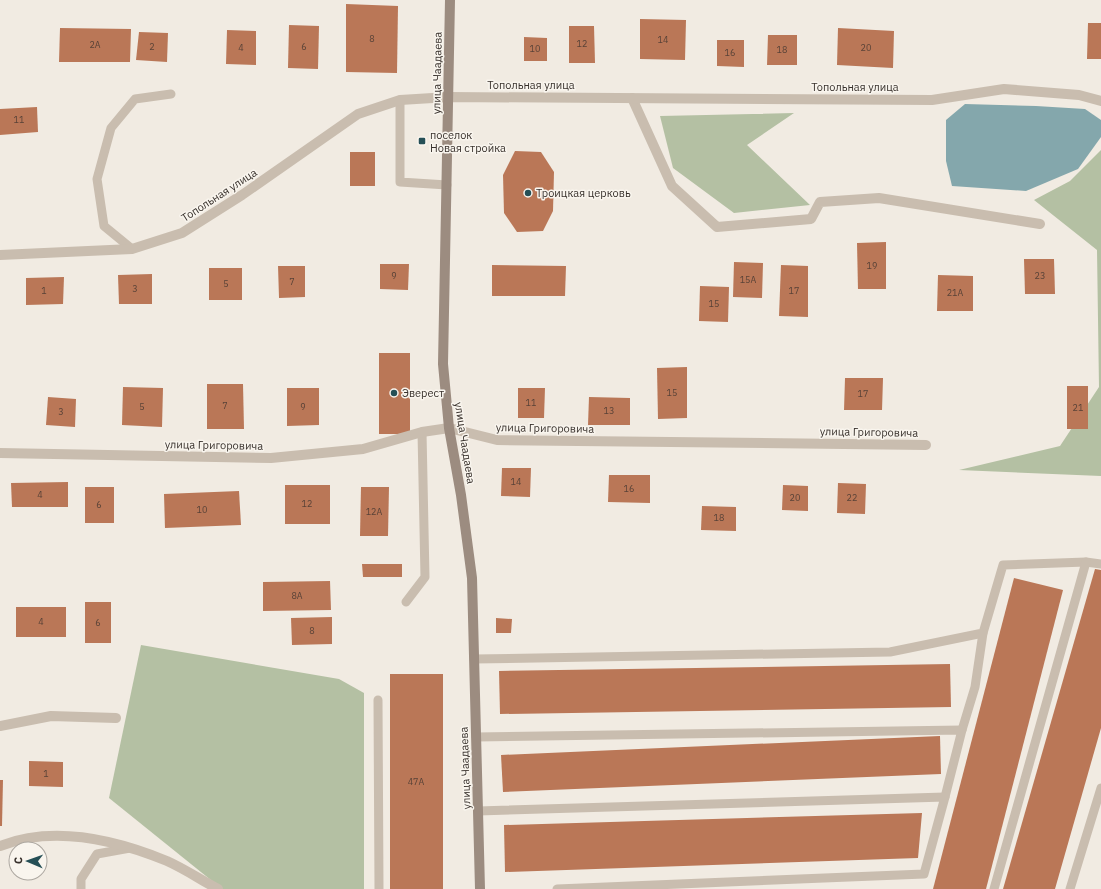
<svg xmlns="http://www.w3.org/2000/svg" width="1101" height="889" font-family="'IBM Plex Sans',sans-serif">
<style>
.green{fill:#b4c0a3}
.water{fill:#84a7ac}
.building{fill:#ba7757}
.lines{fill:none;stroke-linecap:round;stroke-linejoin:round}
.lane{stroke:#c9bdaf;stroke-width:9}
.street{stroke:#c9bdaf;stroke-width:10}
.secondary{stroke:#9c8c80;stroke-width:10}
.poi-dot{fill:#254f56;stroke:#f9f5ee;stroke-width:1.5}
.labels{text-anchor:middle;stroke-width:3;stroke-linejoin:round;paint-order:stroke}
.number-label{font-size:9px;fill:#584237}
.street-label{font-size:11px;fill:#38312c;stroke:#f9f5ee}
.poi-label{font-size:11px;fill:#38312c;stroke:#f9f5ee;text-anchor:start}
</style>
<rect width="100%" height="100%" fill="#f1ebe2"/>
<!-- green -->
<g class="green">
<path d="M794,113L747,145L810,205L734,213L673,168L660,116Z"/>
<path d="M1101,150V476L959,470L1060,446L1099,387L1097,250L1034,200L1070,181Z"/>
<path d="M141,645L339,679L364,693V889H222L109,798Z"/>
</g>
<!-- water -->
<path class="water" d="M965,104L1036,106L1085,109L1101,120V137L1078,169L1026,191L952,186L946,161V120Z"/>
<!-- building -->
<g class="building">
<path d="M346,4L398,6L397,73L346,72Z"/>
<path d="M640,19L686,20L685,60L640,59Z"/>
<path d="M1088,23H1101V59H1087Z"/>
<path d="M289,25L319,26L318,69L288,68Z"/>
<path d="M569,26H594L595,63H569Z"/>
<path d="M60,28L131,29L130,62H59Z"/>
<path d="M838,28L894,31L893,68L837,65Z"/>
<path d="M227,30L256,31V65L226,64Z"/>
<path d="M139,32L168,33L167,62L136,60Z"/>
<path d="M768,35H797V65H767Z"/>
<path d="M524,37L547,38V61H524Z"/>
<path d="M717,40H744V67L717,66Z"/>
<path d="M37,107L38,132L0,135V109Z"/>
<path d="M515,151L541,152L554,172L553,211L543,231L517,232L504,213L503,175Z"/>
<rect x="350" y="152" width="25" height="34"/>
<path d="M886,242V289H858L857,243Z"/>
<path d="M1024,259H1054L1055,294H1025Z"/>
<path d="M734,262L763,263L762,298L733,297Z"/>
<path d="M380,264H409L408,290L380,289Z"/>
<path d="M492,265L566,266L565,296H492Z"/>
<path d="M781,265L808,266V317L779,316Z"/>
<path d="M278,266H305V297L279,298Z"/>
<rect x="209" y="268" width="33" height="32"/>
<path d="M152,274V304H119L118,275Z"/>
<path d="M938,275L973,276V311H937Z"/>
<path d="M64,277L63,304L26,305V278Z"/>
<path d="M700,286L729,287L728,322L699,321Z"/>
<rect x="379" y="353" width="31" height="81"/>
<path d="M687,367V418L658,419L657,368Z"/>
<path d="M845,378H883L882,410H844Z"/>
<path d="M207,384H243L244,429H207Z"/>
<rect x="1067" y="386" width="21" height="43"/>
<path d="M123,387L163,388L162,427L122,425Z"/>
<path d="M287,388H319V425L287,426Z"/>
<path d="M518,388H545L544,418H518Z"/>
<path d="M48,397L76,399L75,427L46,425Z"/>
<path d="M589,397L630,398V425H588Z"/>
<path d="M502,468H531L530,497L501,496Z"/>
<path d="M609,475H650V503L608,502Z"/>
<path d="M68,482V507H12L11,483Z"/>
<path d="M838,483L866,484L865,514L837,513Z"/>
<rect x="285" y="485" width="45" height="39"/>
<path d="M783,485L808,486V511L782,510Z"/>
<rect x="85" y="487" width="29" height="36"/>
<path d="M361,487H389L388,536H360Z"/>
<path d="M239,491L241,525L165,528L164,494Z"/>
<path d="M702,506L736,507V531L701,530Z"/>
<path d="M362,564H402V577H363Z"/>
<path d="M1095,569L1101,570V728L1055,889H1003Z"/>
<path d="M1014,578L1063,590L986,889H933Z"/>
<path d="M330,581L331,610L263,611V582Z"/>
<rect x="85" y="602" width="26" height="41"/>
<rect x="16" y="607" width="50" height="30"/>
<path d="M332,617V644L292,645L291,618Z"/>
<path d="M496,618L512,619L511,633H496Z"/>
<path d="M950,664L951,707L500,714L499,671Z"/>
<rect x="390" y="674" width="53" height="215"/>
<path d="M940,736L941,774L503,792L501,755Z"/>
<path d="M29,761L63,762V787L29,786Z"/>
<path d="M0,780H3L2,826H0Z"/>
<path d="M922,813L918,858L505,872L504,825Z"/>
</g>
<g class="lines">
<!-- lane -->
<g class="lane">
<path d="M400,100V182L447,185"/>
<path d="M132,249L104,226L97,179L111,128L135,99L171,94"/>
<path d="M406,602L425,577L422,432"/>
<path d="M474,659L890,652L983,633L1003,565L1086,562L1101,564"/>
<path d="M378,700L379,889"/>
<path d="M962,730L975,687L983,633"/>
<path d="M476,737L962,730L945,797"/>
<path d="M478,811L945,797L924,874L557,889"/>
<path d="M81,889V879L97,854L130,848"/>
<path d="M994,889L1086,562"/>
<path d="M1070,889L1101,788"/>
</g>
<!-- street -->
<g class="street">
<path d="M632,98L672,186L717,227L811,219L820,202L879,198L1040,224"/>
<path d="M0,255L132,249L182,233L242,195L358,114L400,100L449,97L932,100L1004,89L1079,95L1101,101"/>
<path d="M0,453L271,458L363,449L422,432L449,428L497,440L926,445"/>
<path d="M0,726L51,716L116,718"/>
<path d="M0,846C53,825 116,840 167,861C185,869 201,880 218,889"/>
</g>
<!-- secondary -->
<path class="secondary" d="M450,0L443,364L449,428L461,495L472,578L480,889"/>
</g>
<!-- markers -->
<g class="poi-dot">
<rect x="418" y="137" width="8" height="8" rx="2"/>
<circle cx="528" cy="193" r="4"/>
<circle cx="394" cy="393" r="4"/>
</g>
<g class="labels">
<!-- number labels -->
<g class="number-label">
<text x="372" y="42">8</text>
<text x="663" y="43">14</text>
<text x="582" y="47">12</text>
<text x="95" y="48">2А</text>
<text x="152" y="50">2</text>
<text x="304" y="50">6</text>
<text x="241" y="51">4</text>
<text x="866" y="51">20</text>
<text x="535" y="52">10</text>
<text x="782" y="53">18</text>
<text x="730" y="56">16</text>
<text x="19" y="123">11</text>
<text x="872" y="269">19</text>
<text x="394" y="279">9</text>
<text x="1040" y="279">23</text>
<text x="748" y="283">15А</text>
<text x="292" y="285">7</text>
<text x="226" y="287">5</text>
<text x="135" y="292">3</text>
<text x="44" y="294">1</text>
<text x="794" y="294">17</text>
<text x="955" y="296">21А</text>
<text x="714" y="307">15</text>
<text x="672" y="396">15</text>
<text x="863" y="397">17</text>
<text x="531" y="406">11</text>
<text x="225" y="409">7</text>
<text x="142" y="410">5</text>
<text x="303" y="410">9</text>
<text x="1078" y="411">21</text>
<text x="609" y="414">13</text>
<text x="61" y="415">3</text>
<text x="516" y="485">14</text>
<text x="629" y="492">16</text>
<text x="40" y="498">4</text>
<text x="795" y="501">20</text>
<text x="852" y="501">22</text>
<text x="307" y="507">12</text>
<text x="99" y="508">6</text>
<text x="202" y="513">10</text>
<text x="374" y="515">12А</text>
<text x="719" y="521">18</text>
<text x="297" y="599">8А</text>
<text x="41" y="625">4</text>
<text x="98" y="626">6</text>
<text x="312" y="634">8</text>
<text x="46" y="777">1</text>
<text x="416" y="785">47А</text>
</g>
<!-- street labels -->
<g class="street-label">
<text transform="translate(437 73) rotate(-89)" y="4">улица Чаадаева</text>
<text x="531" y="89">Топольная улица</text>
<text x="855" y="91">Топольная улица</text>
<text transform="translate(219 195) rotate(-33)" y="4">Топольная улица</text>
<text transform="translate(545 428) rotate(1)" y="4">улица Григоровича</text>
<text transform="translate(869 432) rotate(1)" y="4">улица Григоровича</text>
<text transform="translate(465 443) rotate(81)" y="4">улица Чаадаева</text>
<text transform="translate(214 445) rotate(1)" y="4">улица Григоровича</text>
<text transform="translate(465 768) rotate(-92)" y="4">улица Чаадаева</text>
</g>
<!-- poi labels -->
<g class="poi-label">
<text x="430" y="139">поселок<tspan x="430" dy="13">Новая стройка</tspan></text>
<text x="536" y="197">Троицкая церковь</text>
<text x="402" y="397">Эверест</text>
</g>
</g>
<!-- north arrow -->
<g transform="translate(28 861) rotate(272)"><circle r="19" fill="#f9f5ee" stroke="#aca7a0"/>
<path d="M0-3L7 15L0 10L-7 15Z" fill="#254f56"/>
<text y="-6" font-size="11" font-weight="bold" text-anchor="middle" fill="#38312c">С</text>
</g>
</svg>
